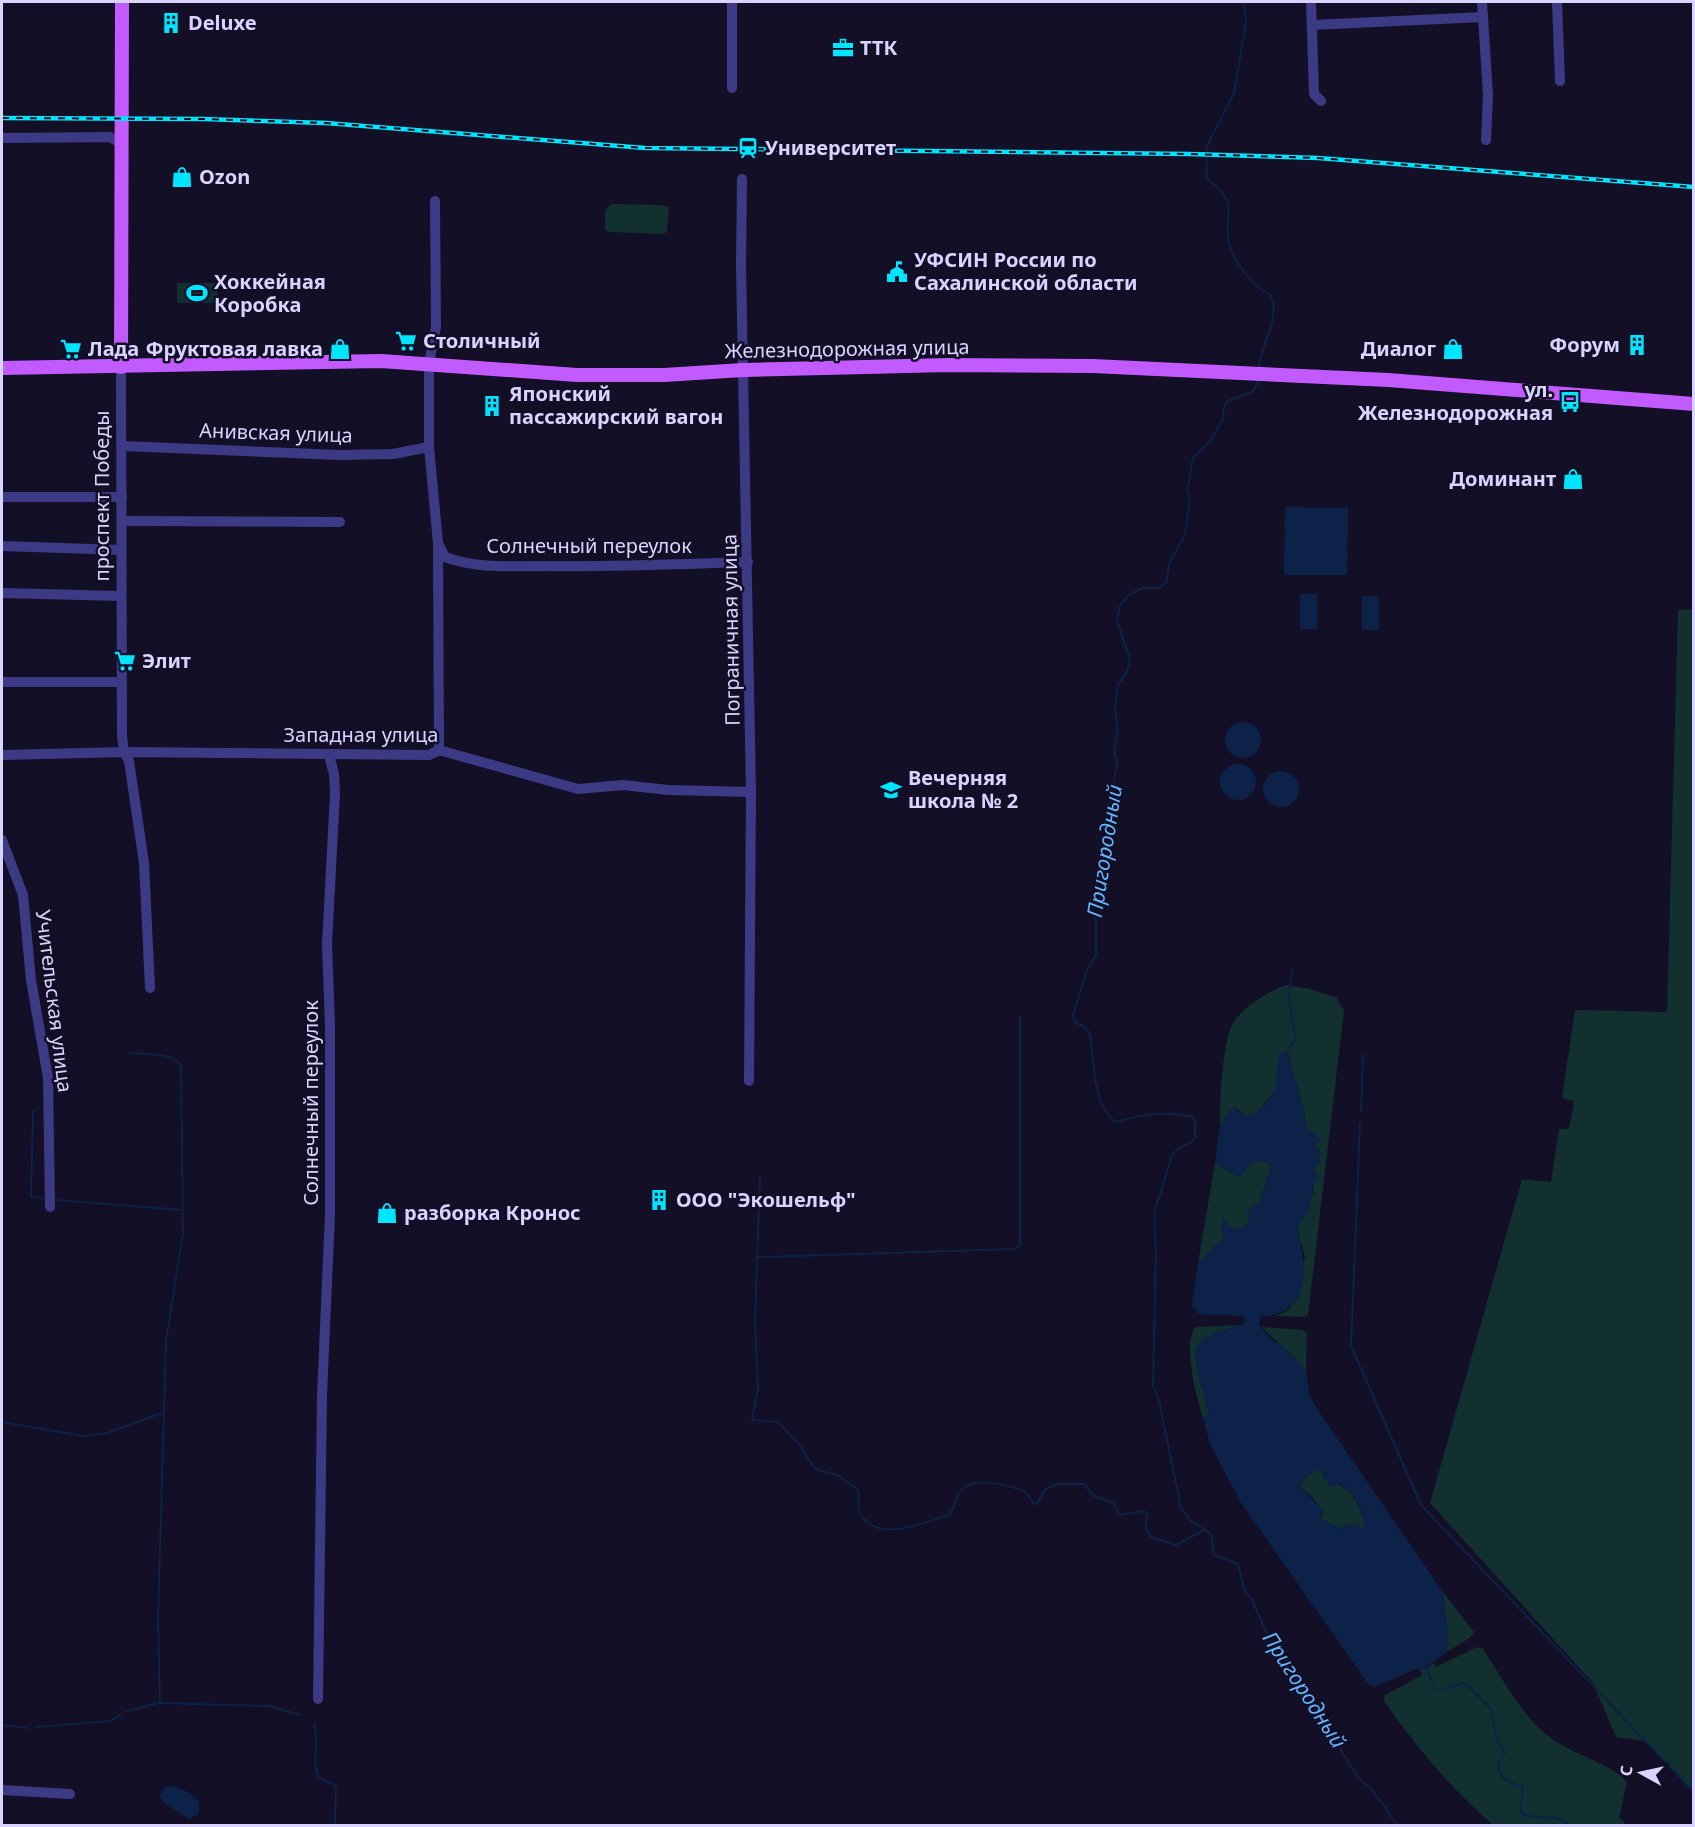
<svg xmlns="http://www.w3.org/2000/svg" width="1695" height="1827" font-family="'Noto Sans',sans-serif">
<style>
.green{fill:#12302f}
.water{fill:#0c2248;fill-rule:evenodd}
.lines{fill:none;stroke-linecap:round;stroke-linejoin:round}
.stream{stroke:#0c2248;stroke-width:2}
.minor{stroke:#3d3a85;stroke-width:10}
.major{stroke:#c25bff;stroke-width:14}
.rail-casing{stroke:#00e5ff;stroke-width:4.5}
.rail{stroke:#130f26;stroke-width:2;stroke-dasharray:7;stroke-linecap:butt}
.labels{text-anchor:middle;stroke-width:5;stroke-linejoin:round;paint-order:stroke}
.poi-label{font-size:20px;font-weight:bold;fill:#d9d4ff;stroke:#130f26;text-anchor:start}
.street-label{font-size:20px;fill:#d9d4ff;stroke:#130f26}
.water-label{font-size:21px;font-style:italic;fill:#62b6ff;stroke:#130f26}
</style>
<rect width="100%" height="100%" fill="#130f26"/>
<!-- green -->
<g class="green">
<path d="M611,204L662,205L669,207L667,231L664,234L609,232L605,230V210Z"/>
<path d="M177,283H218L217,303H177Z"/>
<path d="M1693,609H1694L1693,1792L1646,1741L1616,1737L1593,1683L1430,1503L1522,1179L1551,1182L1559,1129H1569L1574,1101L1562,1098L1575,1010L1667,1012L1678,610Z"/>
<path d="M1286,985L1310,989L1337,998L1344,1011L1308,1315L1304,1317L1275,1316L1290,1309L1305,1257L1297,1229L1313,1193L1315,1145L1320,1139L1306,1127L1303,1107L1287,1051C1275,1068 1282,1068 1278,1083C1273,1096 1264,1105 1254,1115H1244L1236,1108L1220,1125C1219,1105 1223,1043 1231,1027C1241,1007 1266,993 1286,985Z"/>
<path d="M1252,1161L1268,1162L1271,1169L1259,1202L1246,1226L1237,1229L1227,1226L1223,1218L1221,1229L1225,1236L1198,1263L1215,1163L1239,1177Z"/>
<path d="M1243,1325C1223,1330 1208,1333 1195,1351L1200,1383L1206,1395L1205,1400L1209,1413L1203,1418C1197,1398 1182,1345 1195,1327Z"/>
<path d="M1262,1327L1302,1330L1307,1333L1306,1372C1294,1354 1276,1343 1262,1327Z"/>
<path d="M1314,1470H1322L1324,1478C1353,1488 1356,1497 1366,1526L1361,1528L1343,1526L1341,1529L1319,1518L1323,1515L1315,1500L1299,1485Z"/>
<path d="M1443,1592L1474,1632L1470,1638L1445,1653L1448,1639Z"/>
<path d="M1477,1647L1483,1649C1502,1677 1520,1713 1547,1735C1568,1753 1613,1764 1627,1782L1619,1818L1625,1822L1623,1825H1493C1451,1788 1416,1747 1384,1701L1385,1695L1422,1675L1420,1671L1434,1663L1436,1667Z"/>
</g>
<!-- water -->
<g class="water">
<path d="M1285,507L1348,508L1347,575H1284Z"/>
<rect x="1300" y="594" width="17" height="35"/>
<rect x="1362" y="596" width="17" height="34"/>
<circle cx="1243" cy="740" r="18"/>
<circle cx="1238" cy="782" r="18"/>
<circle cx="1281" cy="789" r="18"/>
<path d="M1287,1051L1303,1107L1306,1127L1321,1139L1315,1145L1319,1151L1320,1163L1314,1167L1319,1178L1313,1184L1311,1204L1297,1229C1307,1266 1313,1315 1261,1316L1259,1325L1273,1341L1282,1345L1298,1361L1306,1372L1310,1396L1320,1413L1443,1592L1448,1639L1445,1653L1420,1671L1418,1668L1375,1687L1369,1685L1241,1503L1210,1444L1203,1418L1209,1413L1205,1400L1206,1395L1200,1383L1195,1351L1204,1338L1214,1333L1243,1325L1245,1320L1244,1316L1199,1314L1192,1305L1198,1263L1225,1236L1221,1228L1222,1216L1227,1226L1237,1229L1246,1226L1249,1220L1247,1211L1259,1202L1271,1169L1268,1162L1253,1161L1239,1177L1215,1163L1220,1125L1232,1108L1244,1115H1254C1282,1090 1274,1085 1279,1053ZM1322,1470L1329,1487H1334L1338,1483C1355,1492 1361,1508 1365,1526L1361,1528L1354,1524L1343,1526L1340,1529L1319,1518L1324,1512L1299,1485L1314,1471Z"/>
<path d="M165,1786C180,1786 189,1792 199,1802V1814L189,1819L163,1802L160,1796Z"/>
</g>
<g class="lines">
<!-- stream -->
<g class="stream">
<path d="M1244,2L1246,22L1234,93L1206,148L1207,179C1245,203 1218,222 1232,252C1238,264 1249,281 1260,289C1265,293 1271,293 1273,301C1277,325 1261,344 1259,367"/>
<path d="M1259,379L1253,392L1227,401L1223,410L1224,417L1211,440L1193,458L1187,491L1190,499L1185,535L1169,564L1166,583L1158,588H1142L1127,596L1119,608L1117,621L1130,660L1127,673L1118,684L1115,708L1118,731L1114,751L1117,763L1111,800L1112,825L1107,865L1092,908L1096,921V955L1087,970L1073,1015L1075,1022L1086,1028L1090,1034C1093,1057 1094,1110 1116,1122C1142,1114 1165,1111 1192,1117L1195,1122V1138L1191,1143L1178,1148L1172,1156L1154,1213L1156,1250L1153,1385L1159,1401L1181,1508L1191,1521L1211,1534L1214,1555L1238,1564L1244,1589L1251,1598L1276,1654L1315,1702L1323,1722L1360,1780L1371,1788L1398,1826"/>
<path d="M129,1053C145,1055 172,1051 181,1066L183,1234L166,1341L158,1618L160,1703L269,1706L299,1715"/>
<path d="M1286,1053L1296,1040L1289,997L1292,969"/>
<path d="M33,1111L31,1197L43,1198"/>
<path d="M1361,1111L1363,1055"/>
<path d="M1360,1123L1351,1346L1421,1505L1694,1792"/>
<path d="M760,1177L755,1320L758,1388L752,1420L778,1422L798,1443L815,1469L839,1476L858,1490C860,1498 856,1505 860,1513C877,1545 924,1522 949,1515C955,1508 954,1501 958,1494C969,1474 1009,1485 1026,1492L1033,1503L1037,1504L1045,1489L1058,1484H1084L1094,1496L1113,1503L1119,1515L1144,1511L1147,1514L1146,1529L1151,1537L1176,1545L1204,1530"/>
<path d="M56,1200L182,1210"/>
<path d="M759,1257L1014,1249L1020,1245V1016"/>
<path d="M2,1422L83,1436L107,1433L164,1412"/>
<path d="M1425,1665L1435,1689L1440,1690L1465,1683L1491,1709L1497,1740L1505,1753L1499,1762L1498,1771L1503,1778L1523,1788L1520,1808L1523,1815C1541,1820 1557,1813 1570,1826"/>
<path d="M127,1711L159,1703"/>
<path d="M314,1724C320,1738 311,1767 319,1777C323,1782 331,1782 336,1786L335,1826"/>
<path d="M2,1725L27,1728"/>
<path d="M36,1727L110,1721L121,1715"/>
</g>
<!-- minor -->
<g class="minor">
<path d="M732,2V88"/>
<path d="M1311,2L1314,94L1321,101"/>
<path d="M1482,2L1488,95L1486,140"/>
<path d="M1557,2L1560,81"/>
<path d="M1312,25L1483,17"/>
<path d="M2,138L110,137L121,143"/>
<path d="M742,179L741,266L751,792L749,1081"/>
<path d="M435,201L436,327L429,363V447L438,543L445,557C477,569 512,566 546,566C613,567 681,564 748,562"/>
<path d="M121,367L122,736L124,752L129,761L144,863L150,988"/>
<path d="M122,446L340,455L393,454L429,447"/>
<path d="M2,497H122"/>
<path d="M122,521L340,522"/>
<path d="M2,546L121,550"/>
<path d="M438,547L439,750"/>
<path d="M2,593L121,596"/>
<path d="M2,682H121"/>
<path d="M2,755L124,752L429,755L439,750L578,789L623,785L668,790L751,792"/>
<path d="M2,840L23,895L31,980L48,1078L50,1207"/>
<path d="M318,1699L322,1395L330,1214V1026L327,944L335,794L334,774L329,755"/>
<path d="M2,1790L70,1794"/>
</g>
<!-- major -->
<g class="major">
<path d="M121,367L122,2"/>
<path d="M2,368L381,361L577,375H664L743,370L948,365L1093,366L1388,380L1694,404"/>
</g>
<defs>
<path id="rail" d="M2,118L203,119L326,123L645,148L1189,154L1318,158L1694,187"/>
</defs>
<!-- rail casing -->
<use href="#rail" class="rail-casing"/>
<!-- rail -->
<use href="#rail" class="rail"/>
</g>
<!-- icons -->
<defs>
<symbol id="building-bare" viewBox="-9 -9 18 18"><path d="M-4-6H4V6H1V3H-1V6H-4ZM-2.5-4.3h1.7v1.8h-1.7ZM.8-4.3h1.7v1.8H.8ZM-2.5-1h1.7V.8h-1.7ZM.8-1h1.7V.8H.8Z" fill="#00e5ff" stroke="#130f26" stroke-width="2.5" paint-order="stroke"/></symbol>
<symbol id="office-bare" viewBox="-9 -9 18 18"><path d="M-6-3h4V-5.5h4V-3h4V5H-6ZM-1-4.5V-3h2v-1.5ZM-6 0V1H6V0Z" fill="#00e5ff" stroke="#130f26" stroke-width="2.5" paint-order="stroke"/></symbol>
<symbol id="station-bare" viewBox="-9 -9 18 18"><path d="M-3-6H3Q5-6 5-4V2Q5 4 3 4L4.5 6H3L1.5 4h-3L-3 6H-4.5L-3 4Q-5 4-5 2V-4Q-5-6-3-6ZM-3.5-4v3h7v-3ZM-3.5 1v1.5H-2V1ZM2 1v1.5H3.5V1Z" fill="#00e5ff" stroke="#130f26" stroke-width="2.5" paint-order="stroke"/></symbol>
<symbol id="shop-bare" viewBox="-9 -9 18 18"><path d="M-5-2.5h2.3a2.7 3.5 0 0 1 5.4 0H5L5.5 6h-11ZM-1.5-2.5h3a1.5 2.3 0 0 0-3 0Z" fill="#00e5ff" stroke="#130f26" stroke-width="2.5" paint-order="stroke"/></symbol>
<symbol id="civic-bare" viewBox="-9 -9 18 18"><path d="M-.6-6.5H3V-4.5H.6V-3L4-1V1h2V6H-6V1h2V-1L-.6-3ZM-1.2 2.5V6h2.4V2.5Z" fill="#00e5ff" stroke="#130f26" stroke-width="2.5" paint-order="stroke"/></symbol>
<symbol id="stadium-bare" viewBox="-9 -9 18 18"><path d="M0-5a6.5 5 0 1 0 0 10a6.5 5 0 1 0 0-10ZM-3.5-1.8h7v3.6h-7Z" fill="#00e5ff" stroke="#130f26" stroke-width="2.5" paint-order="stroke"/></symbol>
<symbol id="supermarket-bare" viewBox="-9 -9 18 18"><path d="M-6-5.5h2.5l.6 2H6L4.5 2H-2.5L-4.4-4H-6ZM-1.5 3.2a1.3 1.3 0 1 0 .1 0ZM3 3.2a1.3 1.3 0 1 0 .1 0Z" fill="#00e5ff" stroke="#130f26" stroke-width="2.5" paint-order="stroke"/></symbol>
<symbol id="bus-bare" viewBox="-9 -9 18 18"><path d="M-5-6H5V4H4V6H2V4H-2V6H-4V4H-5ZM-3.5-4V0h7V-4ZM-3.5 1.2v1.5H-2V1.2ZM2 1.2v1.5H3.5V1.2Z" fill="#00e5ff" stroke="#130f26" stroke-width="2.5" paint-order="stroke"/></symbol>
<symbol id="school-bare" viewBox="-9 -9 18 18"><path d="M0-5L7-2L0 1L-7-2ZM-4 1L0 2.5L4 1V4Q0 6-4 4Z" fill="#00e5ff" stroke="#130f26" stroke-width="2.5" paint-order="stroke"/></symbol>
</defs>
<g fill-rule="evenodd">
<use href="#building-bare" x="156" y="8" width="30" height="30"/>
<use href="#office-bare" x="828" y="33" width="30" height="30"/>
<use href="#station-bare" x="733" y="133" width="30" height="30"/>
<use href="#shop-bare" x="167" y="162" width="30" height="30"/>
<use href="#civic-bare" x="882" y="257" width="30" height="30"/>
<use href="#stadium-bare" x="182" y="278" width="30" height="30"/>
<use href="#supermarket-bare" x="391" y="326" width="30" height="30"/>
<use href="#building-bare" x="1622" y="330" width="30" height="30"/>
<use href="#supermarket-bare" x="56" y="334" width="30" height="30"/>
<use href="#shop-bare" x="325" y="334" width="30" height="30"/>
<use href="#shop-bare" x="1438" y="334" width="30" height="30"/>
<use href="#bus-bare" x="1555" y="387" width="30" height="30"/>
<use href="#building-bare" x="477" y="391" width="30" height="30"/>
<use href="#shop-bare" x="1558" y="464" width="30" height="30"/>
<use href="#supermarket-bare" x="110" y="646" width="30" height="30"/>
<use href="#school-bare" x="876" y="775" width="30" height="30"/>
<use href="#building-bare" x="644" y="1185" width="30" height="30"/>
<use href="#shop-bare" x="372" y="1198" width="30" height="30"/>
</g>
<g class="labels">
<!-- poi labels -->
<g class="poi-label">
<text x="188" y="30">Deluxe</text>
<text x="860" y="55">ТТК</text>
<text x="765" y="155">Университет</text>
<text x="199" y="184">Ozon</text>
<text x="914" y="267">УФСИН России по<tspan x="914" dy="23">Сахалинской области</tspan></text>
<text x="214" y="289">Хоккейная<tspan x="214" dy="23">Коробка</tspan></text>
<text x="423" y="348">Столичный</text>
<text x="1620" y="352" text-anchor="end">Форум</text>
<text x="88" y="356">Лада</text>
<text x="323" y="356" text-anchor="end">Фруктовая лавка</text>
<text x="1436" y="356" text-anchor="end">Диалог</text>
<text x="1553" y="397" text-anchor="end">ул.<tspan x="1553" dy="23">Железнодорожная</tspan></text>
<text x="509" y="401">Японский<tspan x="509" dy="23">пассажирский вагон</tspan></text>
<text x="1556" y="486" text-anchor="end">Доминант</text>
<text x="142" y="668">Элит</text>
<text x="908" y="785">Вечерняя<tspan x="908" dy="23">школа № 2</tspan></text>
<text x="676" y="1207">ООО "Экошельф"</text>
<text x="404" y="1220">разборка Кронос</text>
</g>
<!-- street labels -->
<g class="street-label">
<text transform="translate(847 349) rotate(-1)" y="7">Железнодорожная улица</text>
<text transform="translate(276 433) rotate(2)" y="7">Анивская улица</text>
<text transform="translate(102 496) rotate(-90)" y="7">проспект Победы</text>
<text x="589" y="553">Солнечный переулок</text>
<text transform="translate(731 630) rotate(-91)" y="7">Пограничная улица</text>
<text x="361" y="742">Западная улица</text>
<text transform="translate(54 1001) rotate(83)" y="7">Учительская улица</text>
<text transform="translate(311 1103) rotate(-90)" y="7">Солнечный переулок</text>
</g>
<!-- water labels -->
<g class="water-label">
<text transform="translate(1105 851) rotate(-81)" y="7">Пригородный</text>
<text transform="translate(1304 1690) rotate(57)" y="7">Пригородный</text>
</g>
</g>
<!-- border -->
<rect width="1695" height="1827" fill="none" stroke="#d9d4ff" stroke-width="6"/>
<!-- north arrow -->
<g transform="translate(1641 1773) rotate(278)" stroke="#130f26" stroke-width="4.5" paint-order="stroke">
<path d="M0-4.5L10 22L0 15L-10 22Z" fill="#d9d4ff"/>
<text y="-9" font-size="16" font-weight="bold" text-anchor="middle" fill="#d9d4ff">С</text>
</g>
</svg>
